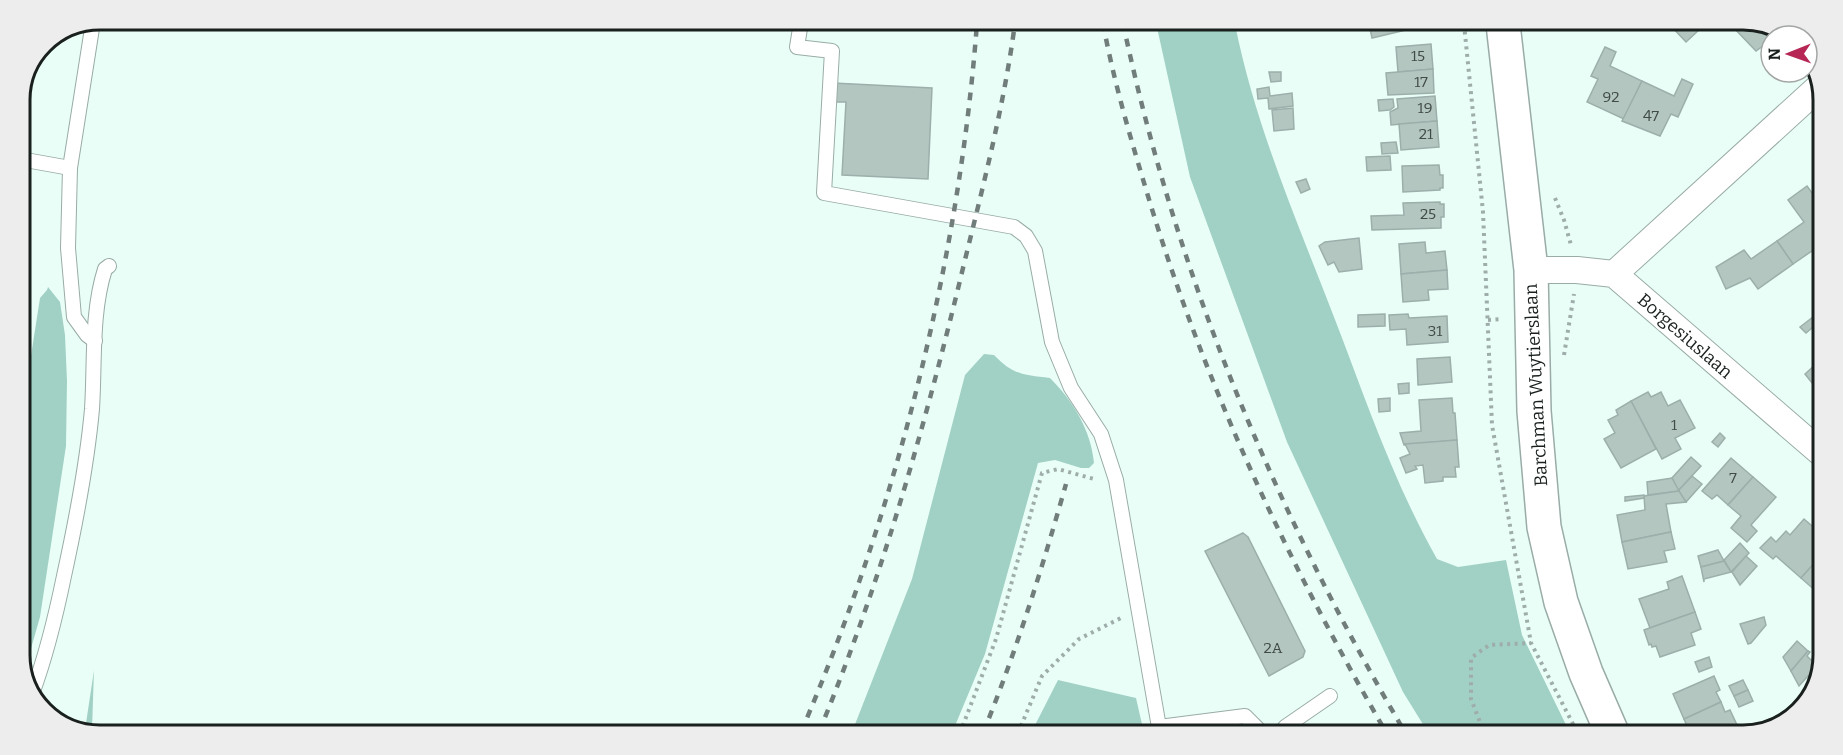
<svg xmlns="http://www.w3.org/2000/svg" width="1843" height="755" font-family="Bitter,serif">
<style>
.green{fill:#a1d1c4}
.building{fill:#b3c6c0;stroke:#9cafaa;stroke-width:1.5}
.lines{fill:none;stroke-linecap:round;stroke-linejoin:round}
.lane-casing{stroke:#99aca7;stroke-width:16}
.street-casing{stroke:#99aca7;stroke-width:28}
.secondary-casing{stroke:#99aca7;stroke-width:36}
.path{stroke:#9eada9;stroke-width:4;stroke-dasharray:3 4.5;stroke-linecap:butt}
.lane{stroke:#fff;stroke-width:14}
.street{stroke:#fff;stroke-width:26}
.secondary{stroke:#fff;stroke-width:33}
.rail{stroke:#717d7a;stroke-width:4.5;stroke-dasharray:8 8;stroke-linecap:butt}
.labels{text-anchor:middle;stroke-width:5;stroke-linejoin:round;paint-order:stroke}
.number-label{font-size:15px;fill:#404a46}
.street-label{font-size:18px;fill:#19201e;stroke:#fff}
.rim{fill:none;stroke:#19201e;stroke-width:3}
</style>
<rect width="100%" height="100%" fill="#eafef8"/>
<!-- green -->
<g class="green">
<path d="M1156,23L1235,24C1255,125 1297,221 1334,317C1366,400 1393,481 1437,559L1458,567L1506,560L1522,635L1571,735L1429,734L1403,692L1287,442L1190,177Z"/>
<path d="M48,287L60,302L65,335L67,381L66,446L40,617L24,673L20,661V426L40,298L47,290Z"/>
<path d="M984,354L994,355C1013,375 1024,375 1050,378C1073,401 1091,430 1094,463L1089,468H1081L1055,460L1038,463L985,654L952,733L852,732L912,579L965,375Z"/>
<path d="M94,670L92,730H85Z"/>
<path d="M1058,680L1136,698L1144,733H1031Z"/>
</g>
<!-- building -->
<g class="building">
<path d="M1337,24H1358L1338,28Z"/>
<path d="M1369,24H1423V26L1372,38Z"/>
<path d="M1670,25H1695L1699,30L1686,42Z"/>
<path d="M1731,25H1774L1780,30L1771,36V44L1766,49L1763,46L1756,51Z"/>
<path d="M1431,44L1433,69L1398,72L1396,47Z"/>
<path d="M1605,47L1616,52L1610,66L1642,81L1624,119L1587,102L1598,79L1591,76Z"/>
<path d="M1433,69L1434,93L1388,95L1386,73Z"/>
<path d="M1269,72H1281V81L1271,82Z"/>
<path d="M1682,79L1693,84L1678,117L1671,114L1660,136L1622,121L1642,81L1674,96Z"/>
<path d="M833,83L932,88L928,179L842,175L846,102H832Z"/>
<path d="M1269,87L1270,96L1292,93L1293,106L1269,109L1268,98L1258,99L1257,89Z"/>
<path d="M1435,96L1437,121L1391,125L1390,112L1398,108L1397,99Z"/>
<path d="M1393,99L1394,107L1390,110L1379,111L1378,100Z"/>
<path d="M1293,108L1294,129L1274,131L1272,110Z"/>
<path d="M1437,121L1439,147L1401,150L1399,124Z"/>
<path d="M1396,142L1398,153L1382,154L1381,143Z"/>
<path d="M1390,156L1391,170L1367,171L1366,157Z"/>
<path d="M1439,165L1440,175H1443V188H1440V190L1403,192L1402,166Z"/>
<path d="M1306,179L1310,189L1301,193L1296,182Z"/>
<path d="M1807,186L1822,207V244L1793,264L1777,241L1804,222L1788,200Z"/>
<path d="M1440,202V204H1444V217H1441V228L1372,230L1371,216L1404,215L1403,203Z"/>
<path d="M1359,238L1362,269L1339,272L1334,262L1328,265L1319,246L1325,242Z"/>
<path d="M1777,241L1793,264L1758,289L1750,278L1726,289L1716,267L1744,250L1751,259Z"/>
<path d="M1425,242L1426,253L1445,251L1447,270L1401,274L1399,244Z"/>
<path d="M1447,270L1448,289L1428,290L1429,300L1403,302L1401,274Z"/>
<path d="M1385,314V326L1358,327V315Z"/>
<path d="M1408,314L1409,318L1447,316L1448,342L1407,345L1406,329L1390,330L1389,315Z"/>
<path d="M1813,317L1818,323L1806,333L1800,327Z"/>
<path d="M1450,357L1452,382L1418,385L1417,359Z"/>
<path d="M1816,364L1821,369L1820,393L1805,374Z"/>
<path d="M1409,383V393L1399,394L1398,384Z"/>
<path d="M1648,392L1651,397L1661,392L1668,406L1680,400L1695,428L1675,438L1681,449L1662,459L1631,401Z"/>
<path d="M1390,398V411L1379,412L1378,399Z"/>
<path d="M1452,398L1453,413H1455L1457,440L1404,445L1400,433L1421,431L1419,400Z"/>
<path d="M1631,401L1656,449L1621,468L1604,439L1615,433L1608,420L1618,415L1616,410Z"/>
<path d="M1720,433L1725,438L1718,447L1712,442Z"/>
<path d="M1457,440L1459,467H1455L1456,477H1443V481L1425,483L1423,465L1415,466L1417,469L1406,473L1400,458L1410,454L1405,444Z"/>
<path d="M1691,457L1701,466L1678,491L1672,478Z"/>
<path d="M1731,458L1753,477L1728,505L1717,495L1712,499L1702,491Z"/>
<path d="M1692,476L1702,484L1686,502L1678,491Z"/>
<path d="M1753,477L1776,497L1751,525L1757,531L1747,542L1731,528L1741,516L1728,505Z"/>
<path d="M1672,478L1679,491L1648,495L1647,482Z"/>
<path d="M1679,491L1686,502L1666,504L1671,532L1622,542L1617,515L1645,510L1644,496Z"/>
<path d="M1644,495V498L1625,501V497Z"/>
<path d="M1804,519L1818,531L1813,536L1819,541V558L1801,578L1776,556L1773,559L1760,548L1771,537L1776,542L1786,531L1790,535Z"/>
<path d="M1671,532L1675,549L1664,551L1667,562L1628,569L1622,542Z"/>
<path d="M1243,533L1248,537L1305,651L1303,657L1269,676L1205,551Z"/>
<path d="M1740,543L1749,553L1731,572L1724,560Z"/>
<path d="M1718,550L1724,561L1701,567L1698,556Z"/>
<path d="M1746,556L1757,566L1740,585L1732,572Z"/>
<path d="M1819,558L1818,593L1801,578Z"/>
<path d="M1724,561L1731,572L1704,579V582L1701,567Z"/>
<path d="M1682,576L1695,612L1650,628L1639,599L1669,589L1667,582Z"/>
<path d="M1695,612L1701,629L1691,633L1695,645L1660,657L1656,646L1652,647L1651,644L1649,645L1644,630Z"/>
<path d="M1764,617L1766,625L1751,643L1748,644L1740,624Z"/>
<path d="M1797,641L1808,651L1791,671L1783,657Z"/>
<path d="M1808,651L1810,652L1807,656L1817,666L1799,686L1791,671Z"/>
<path d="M1709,657L1712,667L1699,672L1695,662Z"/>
<path d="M1714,676L1720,690L1716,692L1721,702L1684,719L1673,694Z"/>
<path d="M1743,680L1748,690L1734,696L1729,686Z"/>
<path d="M1748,690L1753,701L1739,707L1734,696Z"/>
<path d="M1721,702L1725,712L1730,710L1737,725L1724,731L1720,735H1691L1684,719Z"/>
<path d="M1763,724L1766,729L1741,735V734Z"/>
</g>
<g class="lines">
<defs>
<g id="lane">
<path d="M93,22L70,168L68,248L74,317L87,335L95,341"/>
<path d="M801,22L797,47L832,51L824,193L1014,227L1026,236L1035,251L1052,342L1071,388L1101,434L1116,480L1160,733"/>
<path d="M20,159L70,168"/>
<path d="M32,694C46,656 56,615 64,576C76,521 87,465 92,409C95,363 91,313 105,269L109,266"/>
<path d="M1159,727L1245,716L1263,734"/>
<path d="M1284,734L1285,727L1330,696"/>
</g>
<g id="street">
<path d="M1531,270H1577L1614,274L1820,452"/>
<path d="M1614,274L1820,86"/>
</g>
<path id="secondary" d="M1503,24L1531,270L1534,411L1544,527L1561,602L1586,673L1613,735"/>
</defs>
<!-- lane casing -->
<use href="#lane" class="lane-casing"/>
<!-- street casing -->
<use href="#street" class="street-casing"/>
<!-- secondary casing -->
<use href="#secondary" class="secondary-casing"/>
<!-- path -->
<g class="path">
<path d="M1464,24L1483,212L1492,425L1531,643L1574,726"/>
<path d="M1555,198L1564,220L1571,245"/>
<path d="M1488,320L1502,319"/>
<path d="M1564,355L1574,294"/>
<path d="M960,733L996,639L1042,473L1058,469L1094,479"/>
<path d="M1018,733L1042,676L1079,639L1121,618"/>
<path d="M1485,735L1471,699V658L1489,645L1531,643"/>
</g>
<!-- lane -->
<use href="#lane" class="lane"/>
<!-- street -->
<use href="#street" class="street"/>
<!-- secondary -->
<use href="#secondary" class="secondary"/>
<!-- rail -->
<g class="rail">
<path d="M1103,23C1113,78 1129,133 1145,186C1202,379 1286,560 1387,734"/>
<path d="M1123,23C1176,275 1275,512 1406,734"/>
<path d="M801,732C896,511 959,262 977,23"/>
<path d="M819,732C881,582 925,426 963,268C983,186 1004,106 1015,23"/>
<path d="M983,733C1016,652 1042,569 1066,484"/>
</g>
</g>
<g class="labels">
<!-- number labels -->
<g class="number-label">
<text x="1418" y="61">15</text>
<text x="1421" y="87">17</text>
<text x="1611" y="102">92</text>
<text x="1425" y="113">19</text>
<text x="1651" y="121">47</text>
<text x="1426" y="139">21</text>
<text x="1428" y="219">25</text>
<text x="1435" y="336">31</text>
<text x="1674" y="430">1</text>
<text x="1733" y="483">7</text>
<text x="1273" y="653">2A</text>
</g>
<!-- street labels -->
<g class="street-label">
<text transform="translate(1685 336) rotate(41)" y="6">Borgesiuslaan</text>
<text transform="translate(1536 385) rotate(-93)" y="6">Barchman Wuytierslaan</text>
</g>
</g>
<!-- crop -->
<path d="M0 0H1843V755H0ZM100 30H1743A70 70 0 0 1 1813 100V655A70 70 0 0 1 1743 725H100A70 70 0 0 1 30 655V100A70 70 0 0 1 100 30Z" fill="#ededed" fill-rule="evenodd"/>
<path class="rim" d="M100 30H1743A70 70 0 0 1 1813 100V655A70 70 0 0 1 1743 725H100A70 70 0 0 1 30 655V100A70 70 0 0 1 100 30Z"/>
<!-- north arrow -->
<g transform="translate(1789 54) rotate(269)"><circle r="28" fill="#ffffff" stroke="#a3a6a5" stroke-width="1.5"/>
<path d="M0-4.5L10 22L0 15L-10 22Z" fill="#b62755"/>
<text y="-9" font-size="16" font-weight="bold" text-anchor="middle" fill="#19201e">N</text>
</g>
</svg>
